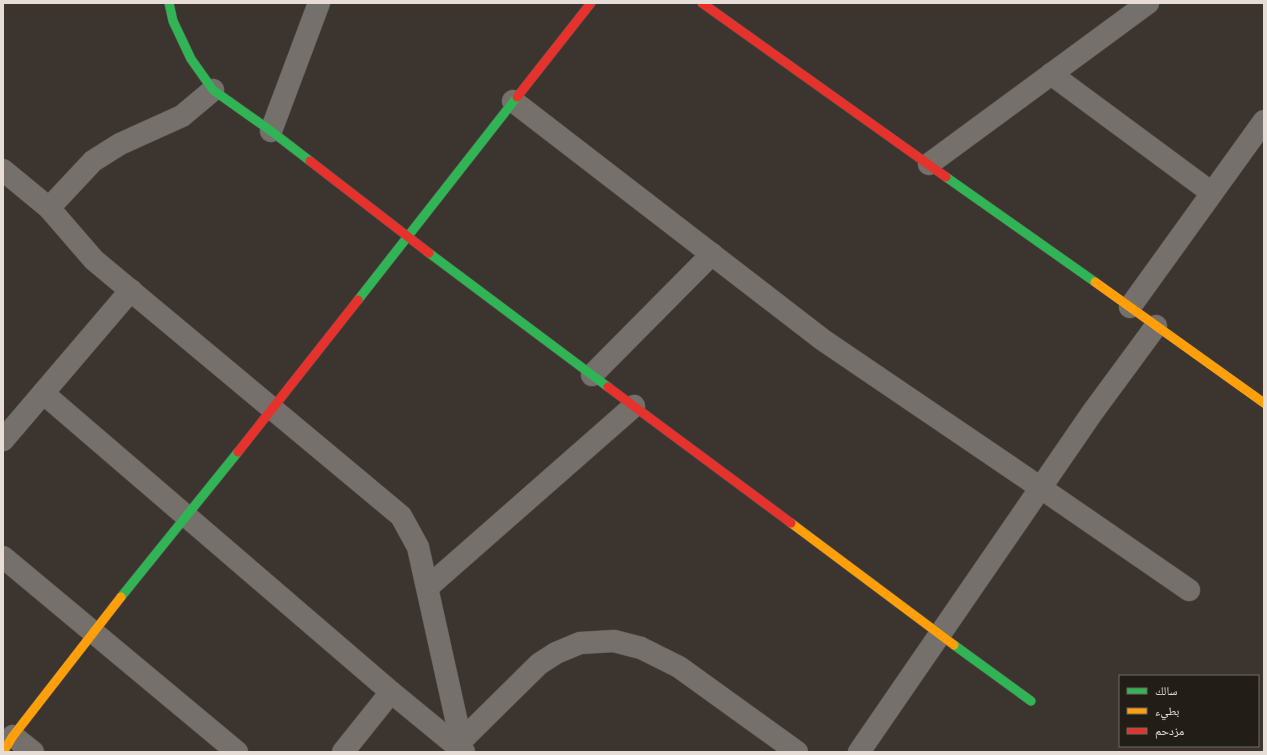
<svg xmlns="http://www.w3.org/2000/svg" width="1267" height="755" font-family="'Alegreya Sans','Noto Naskh Arabic',sans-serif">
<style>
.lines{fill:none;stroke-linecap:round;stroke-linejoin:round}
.street-casing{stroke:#59534e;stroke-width:23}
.fast-casing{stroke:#59534e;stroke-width:10}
.slow-casing{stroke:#59534e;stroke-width:10}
.jam-casing{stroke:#59534e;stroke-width:10}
.street{stroke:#75706b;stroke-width:22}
.fast{stroke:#30b455;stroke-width:9}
.slow{stroke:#ff9f0a;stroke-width:9}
.jam{stroke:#e5322d;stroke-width:9}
</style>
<rect width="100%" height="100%" fill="#3c352f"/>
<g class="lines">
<defs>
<g id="street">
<path d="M1051,74L1212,193"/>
<path d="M513,101L823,340L1041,488L1189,590"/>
<path d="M271,131L319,3"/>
<path d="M929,164L1148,3"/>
<path d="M3,170L49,208L94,260L401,516L418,547L461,741"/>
<path d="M49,208L93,161L120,144L182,116L213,90"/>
<path d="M1130,307L1264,121"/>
<path d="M592,375L712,254"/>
<path d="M43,393L391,692L464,752"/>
<path d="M3,440L131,290"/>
<path d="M3,557L237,752"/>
<path d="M428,587L634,406"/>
<path d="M13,736L33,752"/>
<path d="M456,746L539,664L556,653L580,643L614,641L641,648L679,667L797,752"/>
<path d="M343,752L391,692"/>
<path d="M859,752L1092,413L1156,326"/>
</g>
<g id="fast">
<path d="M169,3L173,21L191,59L213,90L271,131L310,161"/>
<path d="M946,177L1095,282"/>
<path d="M429,253L608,387"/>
<path d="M358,300L517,97"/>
<path d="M121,597L238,452"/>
<path d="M954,645L1031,701"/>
</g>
<g id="slow">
<path d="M1095,282L1264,403"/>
<path d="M791,523L954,645"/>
<path d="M3,752L13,736L121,597"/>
</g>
<g id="jam">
<path d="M702,3L946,177"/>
<path d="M517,97L591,3"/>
<path d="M310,161L429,253"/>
<path d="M608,387L791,523"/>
<path d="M238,452L358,300"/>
</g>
</defs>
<!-- street casing -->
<use href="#street" class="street-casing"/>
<!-- fast casing -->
<use href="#fast" class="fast-casing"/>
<!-- slow casing -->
<use href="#slow" class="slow-casing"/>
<!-- jam casing -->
<use href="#jam" class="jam-casing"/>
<!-- street -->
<use href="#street" class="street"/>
<!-- fast -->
<use href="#fast" class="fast"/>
<!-- slow -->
<use href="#slow" class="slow"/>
<!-- jam -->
<use href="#jam" class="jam"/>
</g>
<!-- border -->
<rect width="1267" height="755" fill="none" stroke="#e6ddd7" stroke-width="8"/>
<!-- legend -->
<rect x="1119" y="675" width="140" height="72" fill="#231d18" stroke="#716a64"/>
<rect x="1127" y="688" width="20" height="6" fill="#30b455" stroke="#716a64"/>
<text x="1155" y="695" font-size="12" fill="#e6ddd7">سالك</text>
<rect x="1127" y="708" width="20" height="6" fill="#ff9f0a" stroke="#716a64"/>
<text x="1155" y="715" font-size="12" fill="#e6ddd7">بطيء</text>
<rect x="1127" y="728" width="20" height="6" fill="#e5322d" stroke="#716a64"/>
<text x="1155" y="735" font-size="12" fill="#e6ddd7">مزدحم</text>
</svg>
